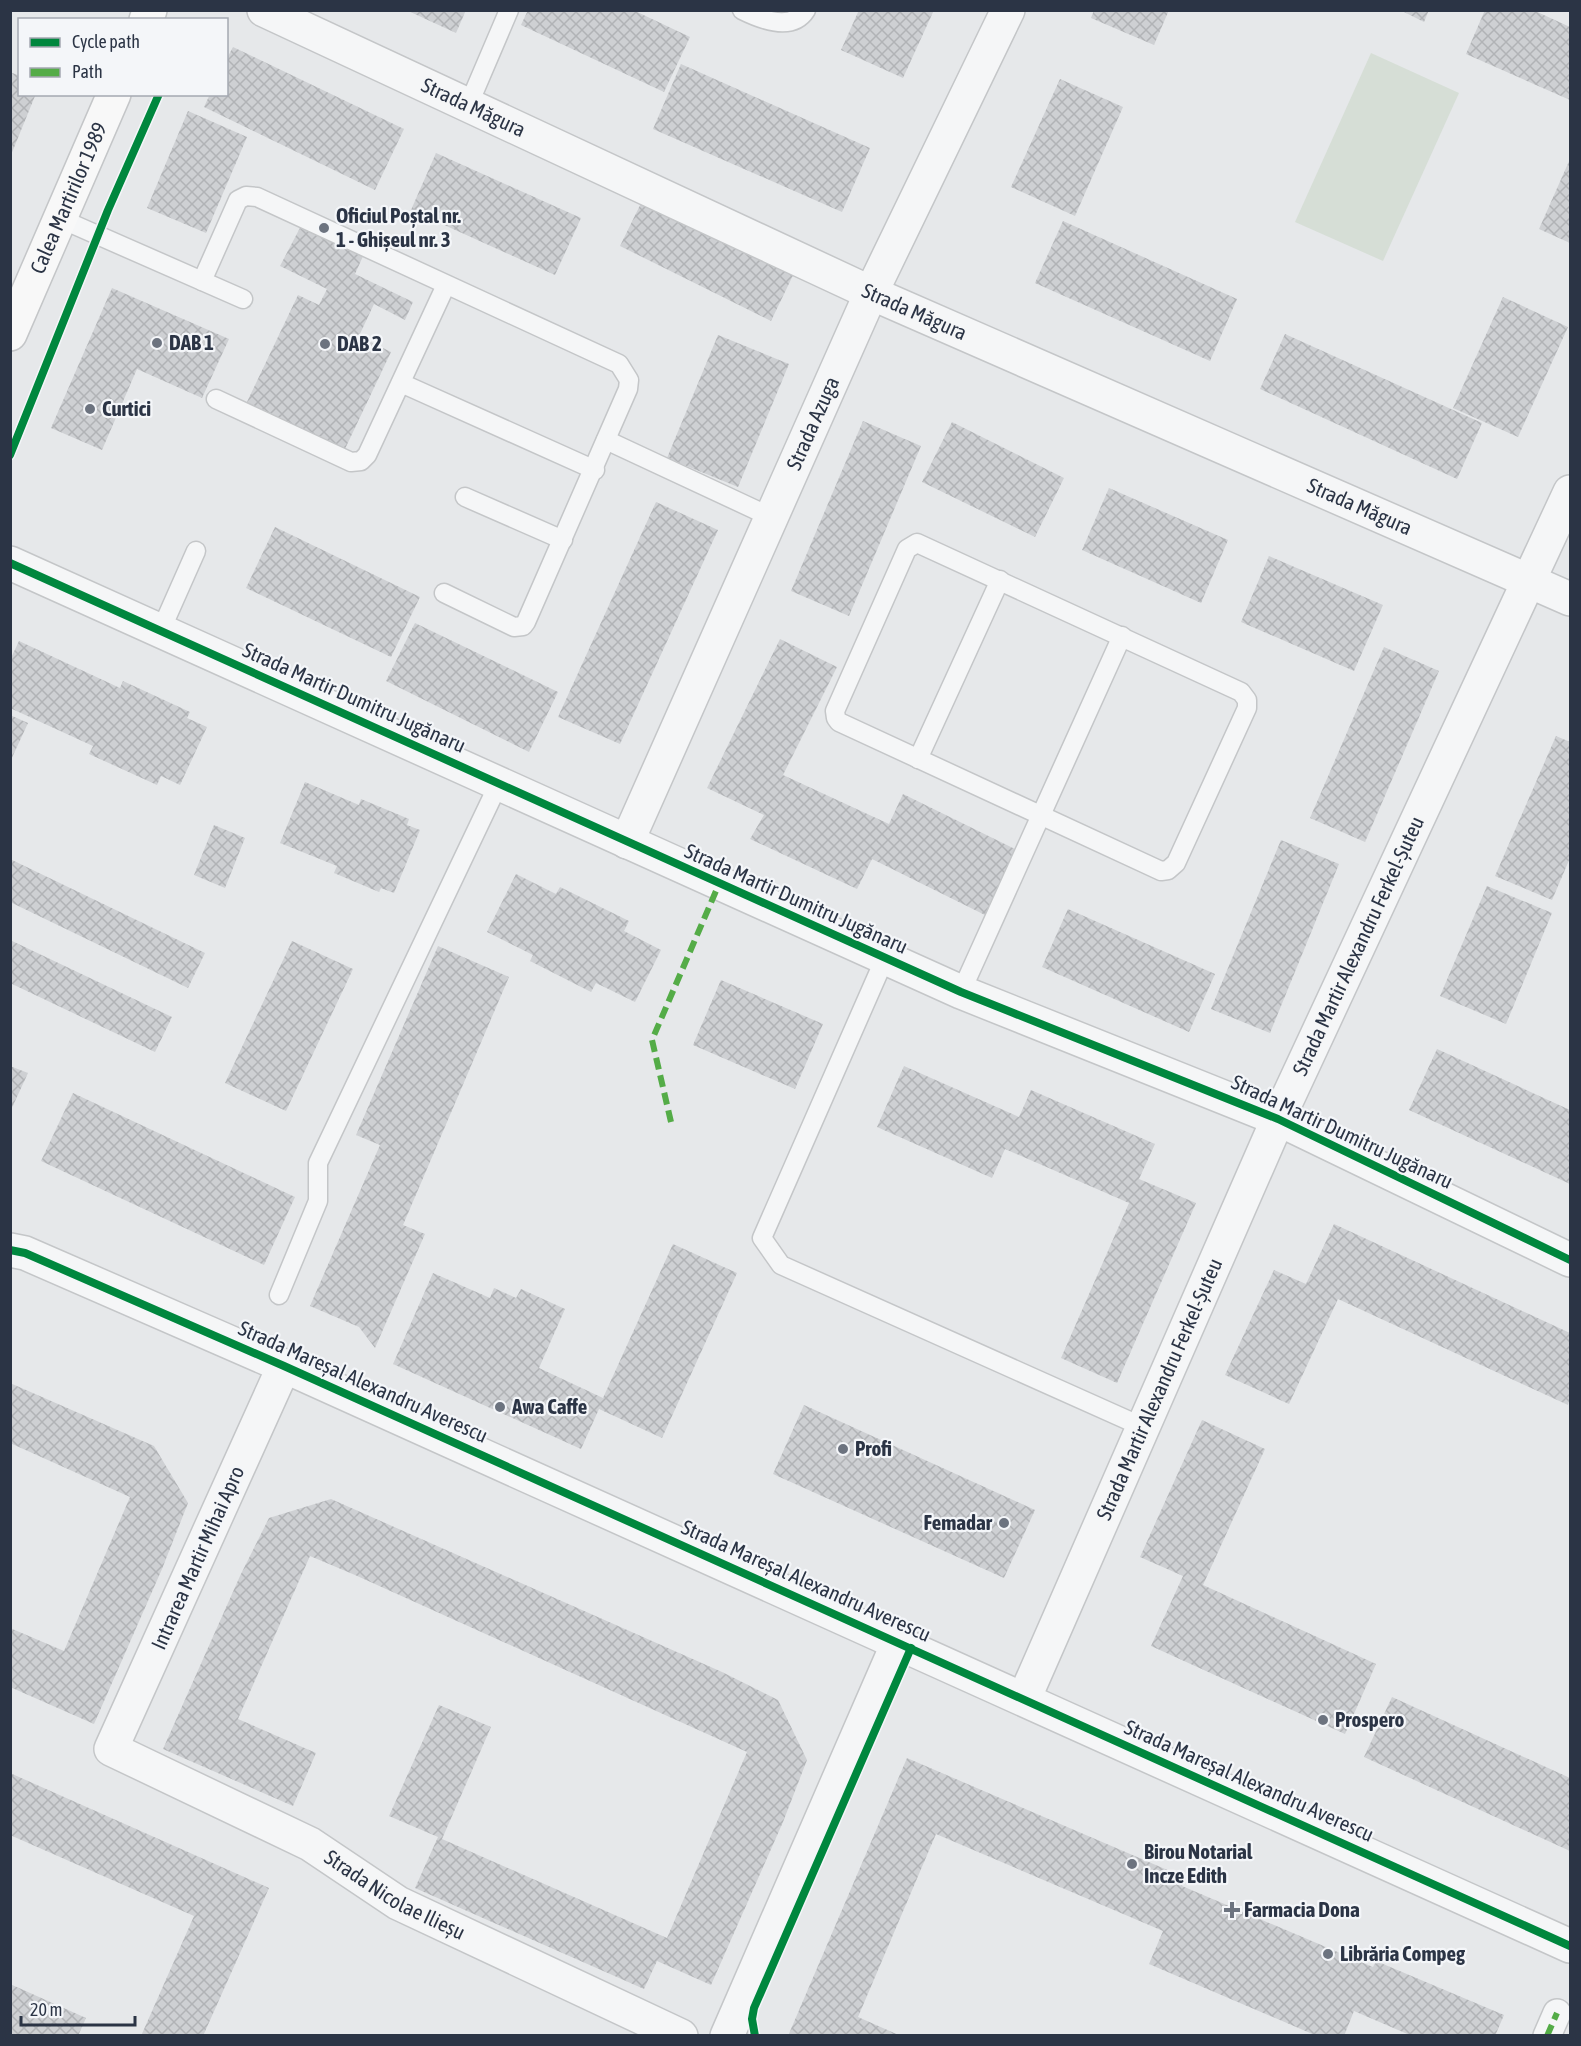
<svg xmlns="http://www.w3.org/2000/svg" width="1581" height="2046" font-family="'Asap Condensed',sans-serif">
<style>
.park{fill:#d6ded6}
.building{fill:url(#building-cross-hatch)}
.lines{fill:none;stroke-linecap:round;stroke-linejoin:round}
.service-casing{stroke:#c4c6c8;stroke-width:21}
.pedestrian-casing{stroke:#c4c6c8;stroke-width:30}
.minor-casing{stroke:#c4c6c8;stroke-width:36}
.tertiary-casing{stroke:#c4c6c8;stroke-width:36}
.secondary-casing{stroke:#c4c6c8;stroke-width:36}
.service{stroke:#f5f6f7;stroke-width:18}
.pedestrian{stroke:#f5f6f7;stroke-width:27}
.minor{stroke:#f5f6f7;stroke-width:33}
.tertiary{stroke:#f5f6f7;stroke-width:33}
.secondary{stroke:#f8f8f8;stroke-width:33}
.quiet{stroke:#54ac47;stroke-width:6;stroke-dasharray:12 6;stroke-linecap:butt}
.cycleway-casing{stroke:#f4f6f9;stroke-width:11}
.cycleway{stroke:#00873e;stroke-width:8}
.poi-dot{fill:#6c737f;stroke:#f4f6f9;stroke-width:2}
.labels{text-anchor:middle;stroke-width:4.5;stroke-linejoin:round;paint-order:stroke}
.street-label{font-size:21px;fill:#2b3445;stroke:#f4f6f9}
.poi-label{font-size:21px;font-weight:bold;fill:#2b3445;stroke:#f4f6f9;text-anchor:start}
</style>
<defs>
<pattern id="building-cross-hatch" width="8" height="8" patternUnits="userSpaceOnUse" patternTransform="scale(1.5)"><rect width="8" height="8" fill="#ced0d3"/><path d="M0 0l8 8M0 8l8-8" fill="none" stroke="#b1b3b6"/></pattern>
</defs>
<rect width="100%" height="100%" fill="#e6e8ea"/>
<!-- park -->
<path class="park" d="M1371,53L1459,93L1383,261L1295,222Z"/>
<!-- building -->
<g class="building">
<path d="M406,10H466L456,33Z"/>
<path d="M528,10H633L690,37L664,92L521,25Z"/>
<path d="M859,10H934L903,78L841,50Z"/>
<path d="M1094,10H1169L1154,45L1091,18Z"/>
<path d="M1400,10H1429L1424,22Z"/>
<path d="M1485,10H1533L1570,27V100L1466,54Z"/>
<path d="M233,47L404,129L375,190L204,107L210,94H226V60Z"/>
<path d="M681,64L870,148L842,212L653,129Z"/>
<path d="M10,72L20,76L18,88L20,89V94L35,96L11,155Z"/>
<path d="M1060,79L1123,107L1075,216L1011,187Z"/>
<path d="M188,111L247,137L206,233L147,208Z"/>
<path d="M436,153L581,218L555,275L411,210Z"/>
<path d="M1570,159V243L1539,229Z"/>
<path d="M646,193L797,267L771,321L620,246Z"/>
<path d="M1063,221L1237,299L1210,361L1035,283Z"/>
<path d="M302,224L364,254L355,274L413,302L405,320L374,304L359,336L391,352L344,451L246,404L298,295L319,305L327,289L280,266Z"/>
<path d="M112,288L229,339L202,398L137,369L102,450L51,428Z"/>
<path d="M1503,297L1568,327L1518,437L1453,408Z"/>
<path d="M1285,334L1482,423L1457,479L1260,389Z"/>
<path d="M718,335L789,364L738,487L667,458Z"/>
<path d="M863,421L921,446L849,616L791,591Z"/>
<path d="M952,422L1064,478L1035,537L922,482Z"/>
<path d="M1109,488L1228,540L1201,603L1082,550Z"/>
<path d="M656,502L718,530L620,744L558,717Z"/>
<path d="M275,527L420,597L391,657L246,588Z"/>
<path d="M1269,556L1383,605L1354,671L1241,622Z"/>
<path d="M415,623L558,692L529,752L386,681Z"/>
<path d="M780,639L837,667L783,775L889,824L903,794L1021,852L989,917L872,859L857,889L750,839L764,815L707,788Z"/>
<path d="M19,641L120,688L123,681L190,712L187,718L207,727L180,785L161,776L157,785L89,754L93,746L10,708V660Z"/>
<path d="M1384,647L1439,671L1365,842L1310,818Z"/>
<path d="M10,715L28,723L10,762Z"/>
<path d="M1556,736L1570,742V858L1552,900L1495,876Z"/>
<path d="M305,782L359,805L361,799L409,819L407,825L420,830L394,893L381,888L379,892L334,873L337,866L280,843Z"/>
<path d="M214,825L245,838L225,888L194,875Z"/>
<path d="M1281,840L1339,864L1270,1033L1211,1009Z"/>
<path d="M10,859L205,953L188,988L10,902Z"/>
<path d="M516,874L556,894L560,887L629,921L624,931L661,950L635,1002L596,983L591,992L530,961L533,955L487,932Z"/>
<path d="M1487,886L1552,913L1506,1024L1440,996Z"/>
<path d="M1068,909L1215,974L1189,1032L1042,967Z"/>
<path d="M10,940L172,1017L155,1052L10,983Z"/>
<path d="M292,941L353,969L286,1111L225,1083Z"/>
<path d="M438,946L509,977L403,1225L425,1234L375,1348L359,1327L310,1306L380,1145L356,1135Z"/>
<path d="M721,980L823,1024L795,1089L693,1045Z"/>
<path d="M1437,1049L1570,1110V1184L1409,1110Z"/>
<path d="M10,1066L28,1073L10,1112Z"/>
<path d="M904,1066L1019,1117L1031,1090L1155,1144L1139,1179L1196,1203L1117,1383L1061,1358L1129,1203L1005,1149L992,1178L877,1127Z"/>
<path d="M73,1093L295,1197L264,1265L41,1161Z"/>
<path d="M1334,1224L1570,1333V1398L1568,1405L1338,1299L1289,1404L1225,1375L1274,1270L1306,1284Z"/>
<path d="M673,1244L737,1273L662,1438L599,1409L581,1449L393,1364L433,1273L490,1298L494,1288L516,1298L521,1289L565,1309L539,1368L603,1398Z"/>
<path d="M10,1383L154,1446L188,1503L162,1569L94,1724L10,1687V1628L64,1651L130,1497L10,1443Z"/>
<path d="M804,1405L1035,1510L1004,1578L773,1474Z"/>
<path d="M1202,1420L1265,1449L1203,1585L1376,1664L1345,1734L1151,1646L1183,1576L1140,1557Z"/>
<path d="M331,1499L722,1672L778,1700L807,1760L783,1822L711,1985L657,1961L644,1989L415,1888L438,1837L389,1816L439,1705L491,1727L442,1839L667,1938L747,1752L355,1575L310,1556L238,1719L316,1753L293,1806L163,1749L240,1576L269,1518Z"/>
<path d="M1392,1697L1570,1778V1851L1364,1757Z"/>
<path d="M907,1758L1186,1878L1182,1886L1373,1967L1376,1961L1504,2015L1495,2036H1412L1354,2011L1344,2036H1317L1149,1964L1163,1931L936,1834L858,2017L901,2036H788Z"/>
<path d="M10,1773L269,1888L203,2036H141L194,1916L10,1835Z"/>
<path d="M10,1984L86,2018L78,2036H10Z"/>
</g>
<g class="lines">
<defs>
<g id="service">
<path d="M742,10C760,19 792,32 806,10"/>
<path d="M468,106L509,10"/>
<path d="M61,219L243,299"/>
<path d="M202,281L238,200L246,196L257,197L619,364L629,380L628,389L526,622L523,626L514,627L444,593"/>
<path d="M401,383L595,470"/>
<path d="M216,399L351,462L361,461L367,455L446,285"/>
<path d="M606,440L771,517"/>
<path d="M465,497L563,540"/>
<path d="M917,543L1241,692L1247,700V708L1176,863L1168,870L1161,871L839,722L836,718L835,711L907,549Z"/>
<path d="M161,630L196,551"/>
<path d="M918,759L1000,580"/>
<path d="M885,958L762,1238L781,1265L1143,1427"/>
<path d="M961,992L1122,636"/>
<path d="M279,1295L318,1201V1163L499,783"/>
</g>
<path id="pedestrian" d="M1547,2036L1557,2013"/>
<g id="minor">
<path id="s1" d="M264,10L871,293L1570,599"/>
<path d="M10,563L961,992L1278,1119L1570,1260"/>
<path id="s2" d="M627,842L871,293L1008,10"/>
<path id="s3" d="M284,1366L111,1749L310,1844L398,1903L681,2036"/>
<path id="s4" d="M1024,1699L1278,1119L1570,492"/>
<path d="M727,2036L898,1643"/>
</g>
<path id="tertiary" d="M10,1250L25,1253L284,1366L1570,1946"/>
<g id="secondary">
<path d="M146,20L150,10"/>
<path id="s5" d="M10,334L114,94"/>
</g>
</defs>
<!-- service casing -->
<use href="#service" class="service-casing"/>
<!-- pedestrian casing -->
<use href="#pedestrian" class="pedestrian-casing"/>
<!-- minor casing -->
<use href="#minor" class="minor-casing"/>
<!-- tertiary casing -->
<use href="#tertiary" class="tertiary-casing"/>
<!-- secondary casing -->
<use href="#secondary" class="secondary-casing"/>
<!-- service -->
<use href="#service" class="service"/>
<!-- pedestrian -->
<use href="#pedestrian" class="pedestrian"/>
<!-- minor -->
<use href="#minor" class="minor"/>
<!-- tertiary -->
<use href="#tertiary" class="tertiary"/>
<!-- secondary -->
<use href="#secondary" class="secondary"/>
<!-- quiet -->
<g class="quiet">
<path d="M671,1122L652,1040L719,884"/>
<path d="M1547,2036L1557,2013"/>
</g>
<defs>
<g id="cycleway">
<path d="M10,455L108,210L159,94"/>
<path d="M10,563L961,992L1278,1119L1570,1260"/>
<path d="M10,1250L25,1253L284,1366L1570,1946"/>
<path d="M755,2036L752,2019L754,2008L911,1648"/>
</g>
</defs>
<!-- cycleway casing -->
<use href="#cycleway" class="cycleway-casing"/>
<!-- cycleway -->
<use href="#cycleway" class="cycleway"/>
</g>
<!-- markers -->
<g class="poi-dot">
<circle cx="324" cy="228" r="6"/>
<circle cx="157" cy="343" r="6"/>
<circle cx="325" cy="344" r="6"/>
<circle cx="90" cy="409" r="6"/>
<circle cx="500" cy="1407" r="6"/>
<circle cx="843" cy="1449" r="6"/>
<circle cx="1004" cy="1523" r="6"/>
<circle cx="1323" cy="1720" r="6"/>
<circle cx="1132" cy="1864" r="6"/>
<path d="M1229 1901h6v6h6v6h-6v6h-6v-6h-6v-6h6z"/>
<circle cx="1328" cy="1954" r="6"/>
</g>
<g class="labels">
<!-- street labels -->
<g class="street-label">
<text dy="7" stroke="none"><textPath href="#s1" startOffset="231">Strada Măgura</textPath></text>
<text dy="7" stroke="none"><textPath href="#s5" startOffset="148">Calea Martirilor 1989</textPath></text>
<text dy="7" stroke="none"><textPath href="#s1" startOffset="717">Strada Măgura</textPath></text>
<text dy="7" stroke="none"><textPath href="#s2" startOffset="458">Strada Azuga</textPath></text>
<text dy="7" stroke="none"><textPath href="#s1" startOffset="1203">Strada Măgura</textPath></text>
<text transform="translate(354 698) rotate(24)" y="7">Strada Martir Dumitru Jugănaru</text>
<text transform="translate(796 899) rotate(24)" y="7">Strada Martir Dumitru Jugănaru</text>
<text dy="7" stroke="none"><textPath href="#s4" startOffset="824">Strada Martir Alexandru Ferkel-Șuteu</textPath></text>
<text transform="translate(1342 1132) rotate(25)" y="7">Strada Martir Dumitru Jugănaru</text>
<text transform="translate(363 1382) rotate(24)" y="7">Strada Mareșal Alexandru Averescu</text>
<text dy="7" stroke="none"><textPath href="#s4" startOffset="338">Strada Martir Alexandru Ferkel-Șuteu</textPath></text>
<text transform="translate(198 1558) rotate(-66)" y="7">Intrarea Martir Mihai Apro</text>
<text transform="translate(806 1581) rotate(24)" y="7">Strada Mareșal Alexandru Averescu</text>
<text transform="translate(1249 1781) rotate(24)" y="7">Strada Mareșal Alexandru Averescu</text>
<text dy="7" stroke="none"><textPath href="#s3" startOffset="740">Strada Nicolae Ilieșu</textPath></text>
</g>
<!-- poi labels -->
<g class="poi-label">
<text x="336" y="223">Oficiul Poștal nr.<tspan x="336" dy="24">1 - Ghișeul nr. 3</tspan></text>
<text x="169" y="350">DAB 1</text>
<text x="337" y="351">DAB 2</text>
<text x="102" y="416">Curtici</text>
<text x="512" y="1414">Awa Caffe</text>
<text x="855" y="1456">Profi</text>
<text x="992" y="1530" text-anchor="end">Femadar</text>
<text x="1335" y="1727">Prospero</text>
<text x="1144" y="1859">Birou Notarial<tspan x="1144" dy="24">Incze Edith</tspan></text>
<text x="1244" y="1917">Farmacia Dona</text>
<text x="1340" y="1961">Librăria Compeg</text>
</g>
</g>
<!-- border -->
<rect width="1581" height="2046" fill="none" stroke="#2b3445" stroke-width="24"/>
<!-- legend -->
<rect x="18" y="18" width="210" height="78" fill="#f4f6f9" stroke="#a4a8b1" stroke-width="1.5"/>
<rect x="30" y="38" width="30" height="9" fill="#00873e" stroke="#a4a8b1" stroke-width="1.5"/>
<text x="72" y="48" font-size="18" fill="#2b3445">Cycle path</text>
<rect x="30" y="68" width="30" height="9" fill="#54ac47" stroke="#a4a8b1" stroke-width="1.5"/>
<text x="72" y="78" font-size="18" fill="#2b3445">Path</text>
<!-- scale -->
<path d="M21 2016v9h114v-9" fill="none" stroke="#2b3445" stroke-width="3"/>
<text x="30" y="2016" font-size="18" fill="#2b3445" stroke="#f4f6f9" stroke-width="4.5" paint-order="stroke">20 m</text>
</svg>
